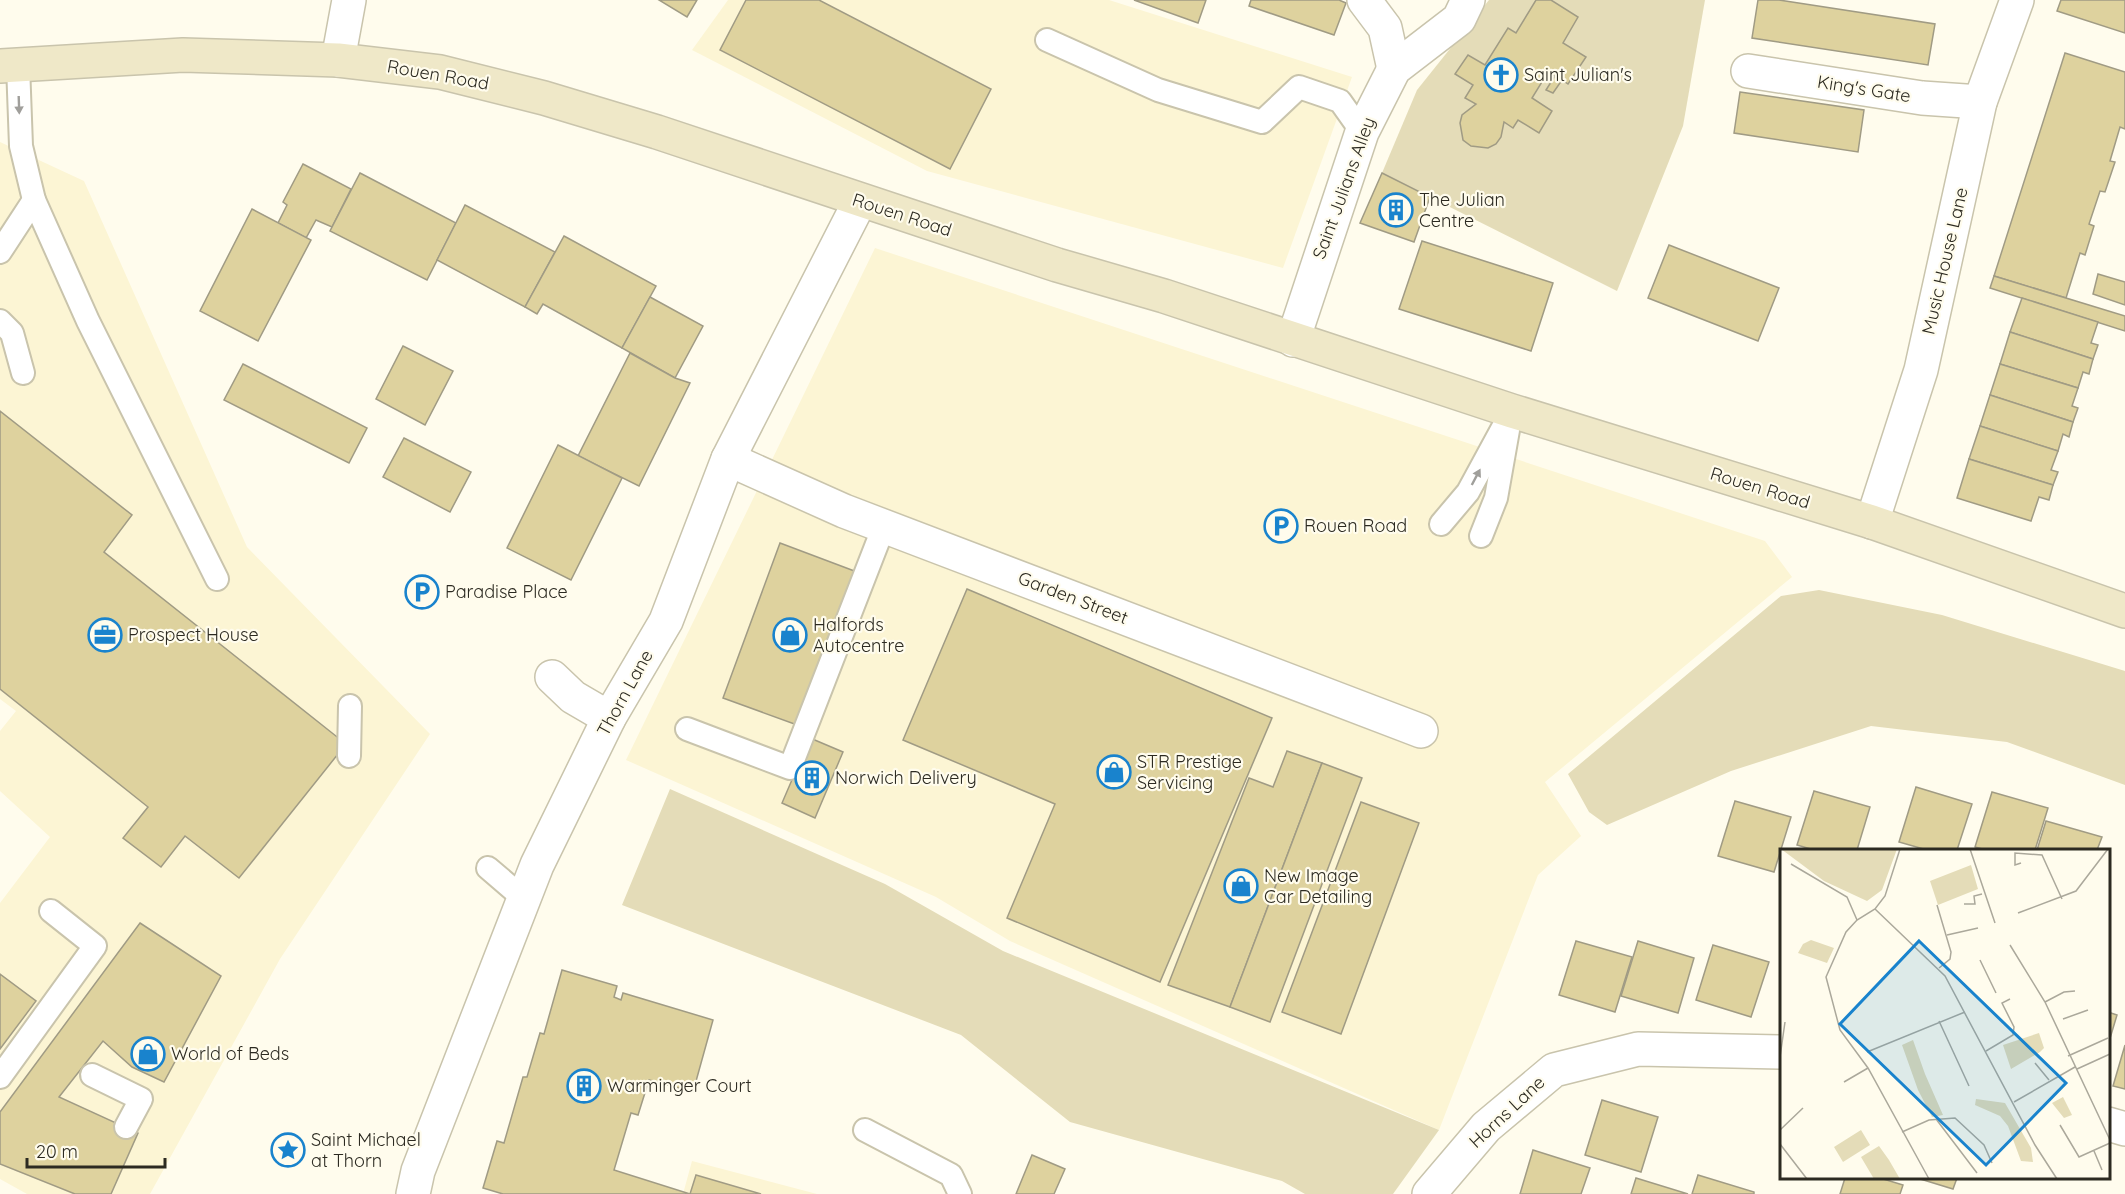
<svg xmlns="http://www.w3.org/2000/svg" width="2125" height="1194" font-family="Quicksand,sans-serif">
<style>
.built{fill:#fcf5d4}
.green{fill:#e4dcb8}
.building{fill:#ded29e;stroke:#a09b84;stroke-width:1.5}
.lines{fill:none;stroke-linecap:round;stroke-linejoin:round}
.lane-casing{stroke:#c9c4ac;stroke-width:26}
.street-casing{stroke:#c9c4ac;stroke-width:36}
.secondary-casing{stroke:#c9c4ac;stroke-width:36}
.lane{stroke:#fff;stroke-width:22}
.street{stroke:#fff;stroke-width:33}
.secondary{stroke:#efe8c8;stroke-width:33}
.oneway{fill:#a09f9b}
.labels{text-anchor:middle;stroke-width:4.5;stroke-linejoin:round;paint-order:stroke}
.street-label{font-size:18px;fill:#2c2a21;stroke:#fffced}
.poi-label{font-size:18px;fill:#2c2a21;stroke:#fffced;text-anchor:start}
.inset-road{fill:none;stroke:#aba89b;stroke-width:1.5}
.view{fill:#1983cd;fill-opacity:0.15;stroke:#1983cd;stroke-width:3}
.inset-edge{fill:none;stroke:#2c2a21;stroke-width:3}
</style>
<rect width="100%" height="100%" fill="#fffced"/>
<!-- built -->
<g class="built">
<path d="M728,0H1109L1352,77L1283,268L927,171L692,50Z"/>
<path d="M0,142L84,181L247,547L430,734L280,959L150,1194H27L0,1179V903L50,837L0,791V731L16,711L0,699Z"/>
<path d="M875,248L1765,541L1792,577L1545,782L1581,836L1538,875L1439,1130L1010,941L936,897L626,760Z"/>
<path d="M692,1161L817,1194H683Z"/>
</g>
<!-- green -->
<g class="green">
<path d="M1489,0H1705L1683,126L1617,291L1382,173L1417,90Z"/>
<path d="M1819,590L1942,615L2125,671V785L2007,742L1871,726L1731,771L1607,825L1589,812L1568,774L1781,596Z"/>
<path d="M670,789L885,884L1003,951L1439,1130L1393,1194H1305L1282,1181L1070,1122L961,1035L622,905Z"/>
</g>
<!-- building -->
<g class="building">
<path d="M659,0H697L687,17Z"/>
<path d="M746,0H819L991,89L950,169L720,50Z"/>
<path d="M1134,0H1206L1198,23Z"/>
<path d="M1251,0H1339L1346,3L1334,35L1249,6Z"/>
<path d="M1536,0H1551L1578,17L1563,43L1586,57L1568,84L1562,80L1553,93L1546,90L1555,76L1548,72L1532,98L1552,111L1539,133L1518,120L1513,128L1504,122L1501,137L1496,144L1488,148L1471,146L1463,140L1460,123L1462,115L1476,104L1465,98L1473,85L1455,74L1468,55L1485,65L1508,28L1516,33Z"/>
<path d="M1758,0H1779L1935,24L1928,65L1752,38Z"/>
<path d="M2061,0H2125V33L2057,11Z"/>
<path d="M2065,53L2125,72V129L2120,127L2110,161L2115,162L2105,192L2100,191L2089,224L2094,226L2085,255L2080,253L2066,298L1994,276Z"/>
<path d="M1740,92L1864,110L1858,152L1734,133Z"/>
<path d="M303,164L351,189L332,227L316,220L306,238L278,223L287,205L283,202Z"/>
<path d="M360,173L456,223L427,280L330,231Z"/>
<path d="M1382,173L1430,197L1414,242L1360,223Z"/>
<path d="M465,205L555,252L525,307L437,260Z"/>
<path d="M252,209L311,240L258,341L200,311Z"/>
<path d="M564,236L656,286L622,348L543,304L537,314L525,307Z"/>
<path d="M1422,241L1553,283L1531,351L1399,309Z"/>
<path d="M1669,245L1779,288L1758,341L1648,298Z"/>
<path d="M2098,274L2125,282V305L2093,294Z"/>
<path d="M1994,276L2125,316V331L1990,288Z"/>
<path d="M650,297L703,326L675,378L622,348Z"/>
<path d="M2022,298L2098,322L2091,343L2098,345L2093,359L2010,332Z"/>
<path d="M2010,332L2093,359L2089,374L2083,372L2078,388L2000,364Z"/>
<path d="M403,346L453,371L425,425L376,399Z"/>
<path d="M630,353L675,378L690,383L639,486L578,456Z"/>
<path d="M243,364L367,428L349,463L224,400Z"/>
<path d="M2000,364L2078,388L2072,406L2078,408L2073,422L1990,395Z"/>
<path d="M1990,395L2073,422L2069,437L2063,434L2058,451L1980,426Z"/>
<path d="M0,411L132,515L104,552L346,744L239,878L185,836L161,867L123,838L148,807L0,689Z"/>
<path d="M1980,426L2058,451L2051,470L2058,472L2053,485L1969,459Z"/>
<path d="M404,438L471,472L450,512L383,477Z"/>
<path d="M558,445L622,478L571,580L507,548Z"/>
<path d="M1969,459L2053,485L2049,500L2039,497L2031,521L1957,498Z"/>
<path d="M780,543L857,572L800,726L723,698Z"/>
<path d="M967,589L1272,718L1160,982L1007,918L1055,804L903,740Z"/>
<path d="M810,738L843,752L815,818L782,803Z"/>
<path d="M1287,751L1322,763L1230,1007L1168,985L1249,778L1273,787Z"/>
<path d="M1322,763L1362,778L1270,1022L1230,1007Z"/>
<path d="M1916,787L1972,804L1957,850H1927L1899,842Z"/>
<path d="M1814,791L1870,807L1857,850H1814L1797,845Z"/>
<path d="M1992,792L2048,808L2035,850H1986L1975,847Z"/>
<path d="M1735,801L1791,817L1774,872L1718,856Z"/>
<path d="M1361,802L1419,823L1341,1034L1282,1012Z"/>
<path d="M2046,821L2102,837L2097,850H2037Z"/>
<path d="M140,923L221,976L164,1082L132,1067L103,1041L59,1097L138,1133L111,1194H75L0,1164V1112Z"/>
<path d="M1576,941L1632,957L1615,1012L1559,995Z"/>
<path d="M1638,941L1694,958L1678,1013L1621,996Z"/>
<path d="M1713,945L1769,962L1751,1017L1696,1000Z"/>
<path d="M562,970L617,986L614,997L621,1000L623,993L713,1020L693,1092L649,1080L638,1115L631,1113L614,1170L690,1194H503L483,1188L497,1141L504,1143L523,1077H527L540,1033L544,1034Z"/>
<path d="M0,974L36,1001L0,1049Z"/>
<path d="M2108,1012L2117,1015L2108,1045Z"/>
<path d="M2125,1045V1089L2113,1086Z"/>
<path d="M1602,1100L1658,1117L1641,1172L1585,1155Z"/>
<path d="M1533,1150L1590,1168L1581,1194H1520Z"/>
<path d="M1032,1155L1065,1169L1054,1194H1016Z"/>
<path d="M696,1175L761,1194H690Z"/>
<path d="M1698,1175L1754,1192V1194H1692Z"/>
<path d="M1636,1178L1688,1194H1631Z"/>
<path d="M1845,1178H1880L1903,1185L1900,1194H1840Z"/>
<path d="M1917,1178H1957L1953,1189Z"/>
</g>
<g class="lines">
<defs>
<g id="lane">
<path d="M1047,40L1158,90L1262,122L1299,87L1340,101L1362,132"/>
<path d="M18,65L21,146L34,200L88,321L217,579"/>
<path d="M0,252L34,200"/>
<path d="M0,321L12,333L23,373"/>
<path d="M1441,524L1468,492L1512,411"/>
<path d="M1481,536L1496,498L1508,430"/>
<path d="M687,729L790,768L884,526"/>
<path d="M349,756L350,706"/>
<path d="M488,868L523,898"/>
<path d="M92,1075L141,1099L126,1127"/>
<path d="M0,1077L95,946L51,911"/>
<path d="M865,1130L951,1175L960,1194"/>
</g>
<g id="street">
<path d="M1364,0L1385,28L1394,69"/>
<path d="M338,60L349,0"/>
<path d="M1748,71L1922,98L1980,102"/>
<path d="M1293,340L1362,132L1394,69L1459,19L1468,0"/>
<path d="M728,459L844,511L1421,731"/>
<path d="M1872,522L1921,370L1980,102L2017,0"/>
<path d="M552,677L573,697L609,718"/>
<path d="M2108,1124L2125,1129"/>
<path d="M413,1194L418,1171L537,865L609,718L666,621L728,459L860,201"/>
<path d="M1429,1194L1486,1127L1554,1070L1638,1049L1782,1052"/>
</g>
<path id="secondary" d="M0,66L183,55L338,60L440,72L544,98L657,132L1057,265L1164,296L1512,411L1872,522L2125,611"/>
</defs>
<!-- lane casing -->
<use href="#lane" class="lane-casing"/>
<!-- street casing -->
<use href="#street" class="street-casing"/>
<!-- secondary casing -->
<use href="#secondary" class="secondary-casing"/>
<!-- lane -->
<use href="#lane" class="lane"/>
<!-- street -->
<use href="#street" class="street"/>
<!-- secondary -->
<use href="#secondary" class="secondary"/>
</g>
<!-- one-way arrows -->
<defs><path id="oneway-solid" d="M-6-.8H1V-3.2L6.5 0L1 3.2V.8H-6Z" transform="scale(1.5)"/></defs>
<g class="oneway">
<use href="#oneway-solid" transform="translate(19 105) rotate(88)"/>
<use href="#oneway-solid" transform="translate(1476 477) rotate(-62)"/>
</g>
<!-- icons -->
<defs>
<symbol id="church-ring" viewBox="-11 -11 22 22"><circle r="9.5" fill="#fffced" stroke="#1983cd" stroke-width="1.5"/><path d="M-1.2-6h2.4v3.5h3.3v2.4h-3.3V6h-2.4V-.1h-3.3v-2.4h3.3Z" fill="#1983cd"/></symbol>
<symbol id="building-ring" viewBox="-11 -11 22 22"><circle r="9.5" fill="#fffced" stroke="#1983cd" stroke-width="1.5"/><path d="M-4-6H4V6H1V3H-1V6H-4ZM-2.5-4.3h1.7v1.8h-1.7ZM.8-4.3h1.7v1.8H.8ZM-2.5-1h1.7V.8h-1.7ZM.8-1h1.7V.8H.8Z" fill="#1983cd"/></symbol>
<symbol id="parking-ring" viewBox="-11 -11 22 22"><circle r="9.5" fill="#fffced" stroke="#1983cd" stroke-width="1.5"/><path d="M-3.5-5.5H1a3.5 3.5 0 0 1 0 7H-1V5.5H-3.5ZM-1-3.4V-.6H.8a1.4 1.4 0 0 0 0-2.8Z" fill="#1983cd"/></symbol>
<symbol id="office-ring" viewBox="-11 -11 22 22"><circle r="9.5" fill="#fffced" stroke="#1983cd" stroke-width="1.5"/><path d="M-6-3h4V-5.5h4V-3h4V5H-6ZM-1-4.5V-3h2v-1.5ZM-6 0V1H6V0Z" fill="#1983cd"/></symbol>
<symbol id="shop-ring" viewBox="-11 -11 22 22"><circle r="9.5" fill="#fffced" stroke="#1983cd" stroke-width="1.5"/><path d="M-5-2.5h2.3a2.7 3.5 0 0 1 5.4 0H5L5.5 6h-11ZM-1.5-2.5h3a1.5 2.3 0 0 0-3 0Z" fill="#1983cd"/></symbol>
<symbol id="sight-ring" viewBox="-11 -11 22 22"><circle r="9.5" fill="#fffced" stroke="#1983cd" stroke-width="1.5"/><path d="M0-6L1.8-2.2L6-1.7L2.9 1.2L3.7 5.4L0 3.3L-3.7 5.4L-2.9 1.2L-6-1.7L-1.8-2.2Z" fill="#1983cd"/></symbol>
</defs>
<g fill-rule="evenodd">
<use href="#church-ring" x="1482" y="56" width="38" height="38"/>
<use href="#building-ring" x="1377" y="191" width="38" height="38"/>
<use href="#parking-ring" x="1262" y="507" width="38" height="38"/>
<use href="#parking-ring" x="403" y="573" width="38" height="38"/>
<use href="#office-ring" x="86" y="616" width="38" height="38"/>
<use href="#shop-ring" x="771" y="616" width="38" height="38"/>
<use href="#shop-ring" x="1095" y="753" width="38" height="38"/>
<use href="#building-ring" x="793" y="759" width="38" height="38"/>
<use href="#shop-ring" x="1222" y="867" width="38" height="38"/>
<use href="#shop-ring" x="129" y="1035" width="38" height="38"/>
<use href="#building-ring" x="565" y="1067" width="38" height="38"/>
<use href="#sight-ring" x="269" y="1131" width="38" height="38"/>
</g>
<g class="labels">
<!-- street labels -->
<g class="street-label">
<text transform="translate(438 75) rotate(10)" y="6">Rouen Road</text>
<text transform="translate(1864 89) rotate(9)" y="6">King's Gate</text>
<text transform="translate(1344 188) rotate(-70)" y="6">Saint Julians Alley</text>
<text transform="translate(902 215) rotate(18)" y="6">Rouen Road</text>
<text transform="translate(1945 261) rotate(-77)" y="6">Music House Lane</text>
<text transform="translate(1760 488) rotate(17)" y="6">Rouen Road</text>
<text transform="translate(1073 598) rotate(21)" y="6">Garden Street</text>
<text transform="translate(625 693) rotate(-61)" y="6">Thorn Lane</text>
<text transform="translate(1507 1112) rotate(-43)" y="6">Horns Lane</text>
</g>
<!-- poi labels -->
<g class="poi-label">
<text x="1524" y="81">Saint Julian's</text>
<text x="1419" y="206">The Julian<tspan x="1419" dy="21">Centre</tspan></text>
<text x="1304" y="532">Rouen Road</text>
<text x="445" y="598">Paradise Place</text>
<text x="813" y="631">Halfords<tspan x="813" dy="21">Autocentre</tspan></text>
<text x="128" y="641">Prospect House</text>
<text x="1137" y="768">STR Prestige<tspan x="1137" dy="21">Servicing</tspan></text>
<text x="835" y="784">Norwich Delivery</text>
<text x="1264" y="882">New Image<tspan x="1264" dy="21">Car Detailing</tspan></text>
<text x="171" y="1060">World of Beds</text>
<text x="607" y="1092">Warminger Court</text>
<text x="311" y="1146">Saint Michael<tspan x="311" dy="21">at Thorn</tspan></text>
</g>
</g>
<!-- overview -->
<g transform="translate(1780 849)">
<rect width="330" height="330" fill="#fffced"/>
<path d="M1,0H117L102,41L87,52L44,32ZM191,16L198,40L158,56L150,32ZM31,91L54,99L47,114L18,104L23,95ZM259,184L264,199L260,203L231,220L223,196ZM133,191L145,225L163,266L152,268L138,241L122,196ZM283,248L292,266L284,269L272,254ZM196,250L225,254L251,299L253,313L241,312L228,277L220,267L195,256ZM81,281L90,296L63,313L54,298ZM99,297L109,311L120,330H94L81,308Z" fill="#e4dcb8"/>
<path class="inset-road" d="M120,0L105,47L95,60L77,71L66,83L46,128L60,181L88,219L149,330M190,0L215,74M241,14L235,16V4L262,6L282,50M11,15L67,48L77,71M184,55H195L194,47L202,45M157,56L171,103L170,110L159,119M95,60L165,127L255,296L277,330M238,64L296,42L328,0M167,86L198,79M230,96L265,153L330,291M200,111L216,144M265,153L284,143L295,142M283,170L308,161M159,172L189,237M206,202L233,186L234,178L222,154L230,150M87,203L185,163M288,207L328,189M0,208L5,173M255,214L269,231M297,220L330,205M64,233L88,219M234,253L295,218M156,270L197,324M280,276L299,308L330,294M0,281L23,259M122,283L149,271L175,269L204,296L212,314M0,295L27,330M314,302L322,321"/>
<path class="view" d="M139,92L286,234L206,316L60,175Z"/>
<rect width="330" height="330" class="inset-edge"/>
</g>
<!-- scale -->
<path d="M27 1158v9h138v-9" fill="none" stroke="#2c2a21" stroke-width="3"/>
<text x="36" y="1158" font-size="18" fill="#2c2a21" stroke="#fffced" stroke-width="4.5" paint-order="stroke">20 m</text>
</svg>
